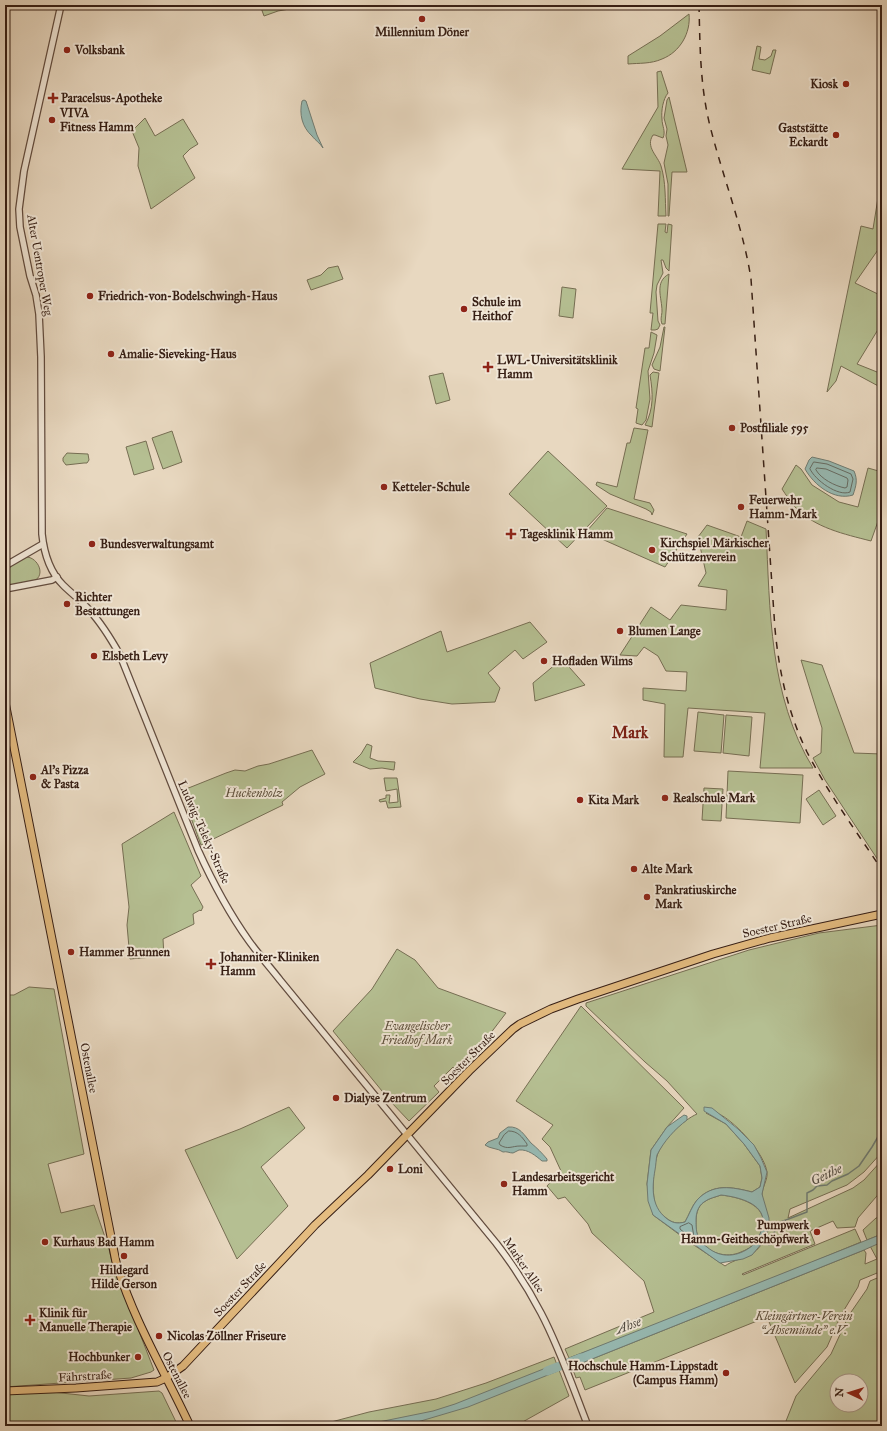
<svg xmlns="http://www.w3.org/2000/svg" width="887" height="1431" font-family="'IM FELL Great Primer',serif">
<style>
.green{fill:#b5bf92;stroke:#766e53;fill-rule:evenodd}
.water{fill:#97bab3;stroke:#707c73;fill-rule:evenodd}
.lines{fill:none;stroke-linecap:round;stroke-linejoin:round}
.shore{stroke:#666c64;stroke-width:1}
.stream{stroke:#707c73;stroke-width:1.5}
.river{stroke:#97bab3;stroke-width:9}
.minor-casing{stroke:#624c3f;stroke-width:8}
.major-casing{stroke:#361e14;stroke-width:9}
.minor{stroke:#f0e6d6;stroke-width:5.5}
.major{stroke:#e4bc80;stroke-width:7}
.rail{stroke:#361e14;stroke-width:1.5;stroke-dasharray:7 7;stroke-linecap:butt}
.poi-dot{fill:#8f2418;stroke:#f0e6d6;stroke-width:1.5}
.labels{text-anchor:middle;stroke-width:4;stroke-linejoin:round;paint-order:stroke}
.poi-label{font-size:12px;font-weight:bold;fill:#361e14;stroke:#f0e6d6;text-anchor:start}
.street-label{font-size:12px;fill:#361e14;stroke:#f0e6d6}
.park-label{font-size:12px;font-style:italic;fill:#5c4e3a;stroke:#f0e6d6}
.water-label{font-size:13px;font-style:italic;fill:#534d44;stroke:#f0e6d6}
.district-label{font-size:16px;font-weight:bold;fill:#7a1f14;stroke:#f0e6d6}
</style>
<rect width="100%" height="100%" fill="#e8d8c0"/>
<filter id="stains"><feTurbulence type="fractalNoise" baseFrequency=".005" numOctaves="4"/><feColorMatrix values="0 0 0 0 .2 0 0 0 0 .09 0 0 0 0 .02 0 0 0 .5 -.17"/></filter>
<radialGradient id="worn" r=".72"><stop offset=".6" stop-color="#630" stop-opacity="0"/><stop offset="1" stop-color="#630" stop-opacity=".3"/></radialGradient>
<!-- green -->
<g class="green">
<path d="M260,5H295V8L278,11L264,16Z"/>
<path d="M689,14C691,33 680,52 662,59C651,64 639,63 628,64V56L660,36Z"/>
<path d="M757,46L761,47L759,59L765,60L771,56L773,50H776L770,74L752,70Z"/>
<path d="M661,71L668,93C663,99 661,111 662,119C662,126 666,131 663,138L655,135H653C645,147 658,156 661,166C666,182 665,200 666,216H658L660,171L622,169L658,107L657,72Z"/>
<path d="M669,97L687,172H672L669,216H668V184L664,163L668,145L666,136L667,129L664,118L667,100Z"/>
<path d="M145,118L155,136L183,119L198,144L190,149L183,156L195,178L151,209L138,166L139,148L132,131Z"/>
<path d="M881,179L882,180V244L855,283L882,296V323L857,364L882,374V388L841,366L836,381L827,392L861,226L873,229Z"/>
<path d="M658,224H666L665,232L667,233L668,224L672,225L669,271L666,268L663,260H661L663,273L657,285L656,292L658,321L660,325L658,329L655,330H651L653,313H650Z"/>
<path d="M338,266L343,279L311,290L307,280L321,275L328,268Z"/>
<path d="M669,274L665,324H662C660,319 662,315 662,311C662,298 654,282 669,274Z"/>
<path d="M562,287L576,289L573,318L559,316Z"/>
<path d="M664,327H665L660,371L654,369L652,365L660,347Z"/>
<path d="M651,332L657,335L654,353L648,371L650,399L646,420L642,425L636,423L638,409L636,408L645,348H649Z"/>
<path d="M653,372L659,373L652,427L645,425C654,409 653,393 650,375Z"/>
<path d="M443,373L450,400L436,404L429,376Z"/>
<path d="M634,428L648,430L634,499L650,503L654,510L652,515L651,512L646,509L610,494L596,485L597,482L617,487L627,443H630Z"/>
<path d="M172,431L182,462L163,469L152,438Z"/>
<path d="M146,441L154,469L134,475L126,447Z"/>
<path d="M548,451L607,506L567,548L509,494Z"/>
<path d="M67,453L88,454L89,460L87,463H84L66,465L63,461V458Z"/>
<path d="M796,465L801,469L812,485L839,502L858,507L868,468L882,472V510L871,541C844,534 815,528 795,507C790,501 786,495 782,489Z"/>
<path d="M607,508L687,534L665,567L586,532Z"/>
<path d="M747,521L766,529C770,610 769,696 813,768H760L765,713L688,708L683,757H664L665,704L643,700V688L686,691L687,672L666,671L658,656L644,647L637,656L620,655L651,607L670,620L681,605L726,610L727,590L698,586L706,573L698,537L707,525L741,537Z"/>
<path d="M27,557C38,558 46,575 34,581C26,584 14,585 5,586V569L23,558Z"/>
<path d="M530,622L547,642L523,659L515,650L488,673L500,688L495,702L452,704L420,699L375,688L370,663L441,631L447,652Z"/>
<path d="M562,659L585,685L535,701L533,683Z"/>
<path d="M801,660L822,665L854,753L882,754V866L825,780L813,758L821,753L822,728Z"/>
<path d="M698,712L724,715L721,753L694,751Z"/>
<path d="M726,715L752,717L749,756L723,753Z"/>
<path d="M367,744L372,746L370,758L378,761L395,762L394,770L382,768L370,769L353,762L361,754Z"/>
<path d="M312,750L325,774L300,787L282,802L283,805L201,845L181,791L226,773L235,770L245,771L258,766L269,764Z"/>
<path d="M728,771L803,775L800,823L726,818Z"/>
<path d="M384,778H397L401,807L388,808L386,801L380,802L379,800L386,798V795H390L389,803L398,802L397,789L386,791Z"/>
<path d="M704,788L723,789L721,821L702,820Z"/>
<path d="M819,790L836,816L823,825L806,799Z"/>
<path d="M174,812L201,876L191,885L203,907L201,911L200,910L193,914L194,924L163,939L164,956L130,959L127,925L129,907L122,844Z"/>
<path d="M882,925V1152L864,1172L847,1185L790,1209L788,1218L853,1188L864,1180L882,1160V1190L858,1218L855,1227L837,1228L833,1221L810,1231L815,1244L742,1274L743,1275L855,1229L861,1242L692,1312L569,1358L565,1349L654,1312L644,1281L592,1233L588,1224L565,1197L558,1199L547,1186L561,1171L550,1147L542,1139L553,1125L516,1101L581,1006L684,1108L667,1127L651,1150L647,1184L653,1215L688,1241L725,1266C739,1256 752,1260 763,1242C776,1220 764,1216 762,1195C762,1187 768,1180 767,1172C764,1153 737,1124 721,1115C718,1113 711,1113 706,1113L726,1124L744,1144L760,1166L762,1178L760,1187L752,1192C732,1187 713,1183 697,1200C692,1206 689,1215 685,1222C677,1224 672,1223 665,1217C662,1215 659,1212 657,1209C651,1198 653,1168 657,1156C661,1141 683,1120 697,1114L667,1081L645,1062L586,1006V1003L749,950L819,933Z"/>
<path d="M397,949L415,960L438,988L506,1013L474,1055L458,1072L453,1067L434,1086L439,1092L409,1121L391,1102L333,1031L372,989Z"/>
<path d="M29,987L54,989L84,1154L48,1164L61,1213L94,1205L109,1249L112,1262L154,1370L151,1372L131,1378L5,1387V995H14Z"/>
<path d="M289,1107L305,1128L261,1167L288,1206L237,1259L185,1150L240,1129Z"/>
<path d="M721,1195C748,1198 778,1211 756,1242C752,1247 746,1250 741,1252C726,1259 707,1253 699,1238C696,1234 696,1228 696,1223C696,1215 697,1207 704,1202C709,1198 716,1197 721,1195Z"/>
<path d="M882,1216V1234L867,1240L863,1230L876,1218Z"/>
<path d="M882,1242V1271L860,1280L858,1287L841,1315L827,1347L795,1383L767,1317L585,1390L580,1377L576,1378L572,1367L864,1250L866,1253L865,1264L877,1259L870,1246Z"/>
<path d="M882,1276V1426H784L796,1396L831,1354L849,1315L867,1289L870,1281ZM837,1381H861V1405H837Z"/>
<path d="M554,1357L569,1396L519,1424L513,1426H316L369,1412L436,1399L486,1383Z"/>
<path d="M43,1391L89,1396L159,1391L162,1393L178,1426H5V1393Z"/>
</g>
<!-- water -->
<g class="water">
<path d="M304,100L306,101L317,135L323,148C319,142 316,141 312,136C302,127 299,114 302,101Z"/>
<path d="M812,457L829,461L854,471C858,480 856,486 853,495C834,501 814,485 805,469L809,460Z"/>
<path d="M704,1107L712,1108L738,1129L754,1145L761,1158L767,1172L762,1194L769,1218V1227L763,1242L752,1255L743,1259L720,1263L653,1215L648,1201L647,1184L651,1150L667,1127L684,1115L687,1116V1120C675,1129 664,1141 657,1155C656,1159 656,1165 655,1170C652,1187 651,1206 666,1218C672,1223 677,1224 685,1222C689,1215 692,1206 697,1200C713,1183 732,1187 752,1192L760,1187L762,1178L760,1166L744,1144L726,1124L704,1111ZM721,1195C739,1197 769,1204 762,1228C760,1235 757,1241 752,1246C738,1257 721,1259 707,1247C704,1245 701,1242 699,1238C696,1233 696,1226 696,1220C696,1213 698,1206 704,1202C709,1198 716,1197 721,1195Z"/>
<path d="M508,1127C520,1126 524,1135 531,1143C537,1148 542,1153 547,1159V1161H542C536,1156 528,1149 519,1150C517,1151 515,1152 513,1153C509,1153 507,1151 503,1152C498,1148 490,1149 485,1145L488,1142L498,1138L500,1133Z"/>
<path d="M882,1234V1242L864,1250L572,1367L569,1358Z"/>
<path d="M556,1364L558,1371L468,1407L414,1423L402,1426H359L433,1411L455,1404Z"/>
</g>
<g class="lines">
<!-- shore -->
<g class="shore">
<path d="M814,462L827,464L851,474L853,479L850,492C838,497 815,480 810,469Z"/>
<path d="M817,468L826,469L847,478L848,480L847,487L845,488C835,486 821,479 816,470Z"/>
<path d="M509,1131C518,1131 522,1137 527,1144V1146C524,1146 522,1146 520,1146C512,1146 508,1150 500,1145L499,1143L504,1135Z"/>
<path d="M689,1223L692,1225L694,1237L692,1239L680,1229V1227Z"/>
</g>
<!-- stream -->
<path class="stream" d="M769,1245L778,1223L807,1212V1193L813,1190L817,1186L827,1185L832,1181L848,1174L859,1166L872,1147L879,1135L882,1132"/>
<!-- river -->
<path class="river" d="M547,1371L581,1358"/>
<defs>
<g id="minor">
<path d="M61,5L24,171L19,209L20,227L30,276L36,295L39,314L41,357L42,534C44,553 49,571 63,585C72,594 82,601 90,611C102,624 111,639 120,655L198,850C212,881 229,913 249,941C259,955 270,967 280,980L496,1243C513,1265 528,1288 541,1313C560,1349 573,1388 588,1426"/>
<path d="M5,566L43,544"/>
<path d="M5,589L52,580L57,577"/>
</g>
<g id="major">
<path d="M5,702L116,1262C133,1320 165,1372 190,1426"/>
<path d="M5,1391L76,1388L157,1382L166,1378L183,1366L315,1225L368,1175L469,1071L513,1029L520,1024L551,1009L578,999L713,954L770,938L882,914"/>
</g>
</defs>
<!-- minor casing -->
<use href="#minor" class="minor-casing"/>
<!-- major casing -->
<use href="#major" class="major-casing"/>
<!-- minor -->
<use href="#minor" class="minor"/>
<!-- major -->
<use href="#major" class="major"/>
<!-- rail -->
<path class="rail" d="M699,5C700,46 700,86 710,126C723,178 743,227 751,279L775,629C779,672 788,713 807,752C828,793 856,831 882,870"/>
</g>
<!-- markers -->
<g class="poi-dot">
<circle cx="422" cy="19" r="4"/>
<circle cx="67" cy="50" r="4"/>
<circle cx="846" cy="84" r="4"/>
<path d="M51 92h4v4h4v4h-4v4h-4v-4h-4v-4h4z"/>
<circle cx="52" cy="120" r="4"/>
<circle cx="836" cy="135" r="4"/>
<circle cx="90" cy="296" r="4"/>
<circle cx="464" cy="309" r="4"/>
<circle cx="111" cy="354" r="4"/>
<path d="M486 361h4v4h4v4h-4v4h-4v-4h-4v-4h4z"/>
<circle cx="732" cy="428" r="4"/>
<circle cx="384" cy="487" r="4"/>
<circle cx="741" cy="507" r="4"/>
<path d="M509 528h4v4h4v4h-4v4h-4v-4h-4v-4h4z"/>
<circle cx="92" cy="544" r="4"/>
<circle cx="652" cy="550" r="4"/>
<circle cx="67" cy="604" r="4"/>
<circle cx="620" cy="631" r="4"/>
<circle cx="94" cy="656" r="4"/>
<circle cx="544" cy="661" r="4"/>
<circle cx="33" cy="777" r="4"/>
<circle cx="665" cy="798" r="4"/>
<circle cx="580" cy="800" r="4"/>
<circle cx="634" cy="869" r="4"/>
<circle cx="647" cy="897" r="4"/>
<circle cx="71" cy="952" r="4"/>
<path d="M209 958h4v4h4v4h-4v4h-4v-4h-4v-4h4z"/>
<circle cx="336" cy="1098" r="4"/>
<circle cx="390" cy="1169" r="4"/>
<circle cx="504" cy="1184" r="4"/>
<circle cx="817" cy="1232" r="4"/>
<circle cx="45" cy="1242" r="4"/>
<circle cx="124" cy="1256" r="4"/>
<path d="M28 1314h4v4h4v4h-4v4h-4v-4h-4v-4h4z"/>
<circle cx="159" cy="1336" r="4"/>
<circle cx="138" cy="1357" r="4"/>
<circle cx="726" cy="1373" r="4"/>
</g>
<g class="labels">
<!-- poi labels -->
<g class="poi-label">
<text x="422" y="36" text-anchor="middle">Millennium Döner</text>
<text x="75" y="54">Volksbank</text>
<text x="838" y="88" text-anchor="end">Kiosk</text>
<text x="61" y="102">Paracelsus-Apotheke</text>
<text x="60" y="117">VIVA<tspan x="60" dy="14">Fitness Hamm</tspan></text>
<text x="828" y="132" text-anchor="end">Gaststätte<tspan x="828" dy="14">Eckardt</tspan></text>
<text x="98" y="300">Friedrich-von-Bodelschwingh-Haus</text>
<text x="472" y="306">Schule im<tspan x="472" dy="14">Heithof</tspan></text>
<text x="119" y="358">Amalie-Sieveking-Haus</text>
<text x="497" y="364">LWL-Universitätsklinik<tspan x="497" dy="14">Hamm</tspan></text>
<text x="740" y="432">Postfiliale 595</text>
<text x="392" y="491">Ketteler-Schule</text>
<text x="749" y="504">Feuerwehr<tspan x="749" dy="14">Hamm-Mark</tspan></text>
<text x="520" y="538">Tagesklinik Hamm</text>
<text x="660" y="547">Kirchspiel Märkischer<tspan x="660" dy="14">Schützenverein</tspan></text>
<text x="100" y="548">Bundesverwaltungsamt</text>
<text x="75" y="601">Richter<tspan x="75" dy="14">Bestattungen</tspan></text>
<text x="628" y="635">Blumen Lange</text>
<text x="102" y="660">Elsbeth Levy</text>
<text x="552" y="665">Hofladen Wilms</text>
<text x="41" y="774">Al's Pizza<tspan x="41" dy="14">&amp; Pasta</tspan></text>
<text x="673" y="802">Realschule Mark</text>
<text x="588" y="804">Kita Mark</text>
<text x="642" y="873">Alte Mark</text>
<text x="655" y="894">Pankratiuskirche<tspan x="655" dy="14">Mark</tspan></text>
<text x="79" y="956">Hammer Brunnen</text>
<text x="220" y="961">Johanniter-Kliniken<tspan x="220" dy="14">Hamm</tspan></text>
<text x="344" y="1102">Dialyse Zentrum</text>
<text x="398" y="1173">Loni</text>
<text x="512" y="1181">Landesarbeitsgericht<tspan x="512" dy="14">Hamm</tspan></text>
<text x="809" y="1229" text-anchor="end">Pumpwerk<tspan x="809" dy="14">Hamm-Geitheschöpfwerk</tspan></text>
<text x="53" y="1246">Kurhaus Bad Hamm</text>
<text x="124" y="1274" text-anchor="middle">Hildegard<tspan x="124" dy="14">Hilde Gerson</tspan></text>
<text x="39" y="1317">Klinik für<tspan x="39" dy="14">Manuelle Therapie</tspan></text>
<text x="167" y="1340">Nicolas Zöllner Friseure</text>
<text x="130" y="1361" text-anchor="end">Hochbunker</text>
<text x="718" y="1370" text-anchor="end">Hochschule Hamm-Lippstadt<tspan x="718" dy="14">(Campus Hamm)</tspan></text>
</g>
<!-- street labels -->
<g class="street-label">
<text transform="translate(40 265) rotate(80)" y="4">Alter Uentroper Weg</text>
<text transform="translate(204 832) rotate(66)" y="4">Ludwig-Teleky-Straße</text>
<text transform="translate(777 926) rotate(-13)" y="4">Soester Straße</text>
<text transform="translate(468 1058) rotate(-45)" y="4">Soester Straße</text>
<text transform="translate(89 1068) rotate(79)" y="4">Ostenallee</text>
<text transform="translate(524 1265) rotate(56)" y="4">Marker Allee</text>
<text transform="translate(240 1289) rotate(-47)" y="4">Soester Straße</text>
<text transform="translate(177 1375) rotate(63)" y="4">Ostenallee</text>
<text transform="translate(85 1376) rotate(-3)" y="4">Fährstraße</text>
</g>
<!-- park labels -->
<g class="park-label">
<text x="254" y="797">Huckenholz</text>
<text x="417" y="1030">Evangelischer<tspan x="417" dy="14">Friedhof Mark</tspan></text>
<text x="804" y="1320">Kleingärtner-Verein<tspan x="804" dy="14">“Ahsemünde” e.V.</tspan></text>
</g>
<!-- water labels -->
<g class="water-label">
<text transform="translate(826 1174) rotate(-25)" y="5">Geithe</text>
<text transform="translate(628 1325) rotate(-21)" y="5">Ahse</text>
</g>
<!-- district labels -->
<g class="district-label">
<text x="630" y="738">Mark</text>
</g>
</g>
<!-- margin -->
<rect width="887" height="1431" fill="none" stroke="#e8d8c0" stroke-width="20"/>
<rect x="6" y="6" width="875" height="1419" fill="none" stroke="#361e14" stroke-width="2"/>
<rect x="10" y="10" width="867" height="1411" fill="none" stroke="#361e14"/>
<!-- north arrow -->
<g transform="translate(849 1393) rotate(274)"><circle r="19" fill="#f0e6d6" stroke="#a69688"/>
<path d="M0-3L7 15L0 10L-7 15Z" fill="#8f2418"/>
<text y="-6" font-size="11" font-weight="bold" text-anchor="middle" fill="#361e14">N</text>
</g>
<rect width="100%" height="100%" filter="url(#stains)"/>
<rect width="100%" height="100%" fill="url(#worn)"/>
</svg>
